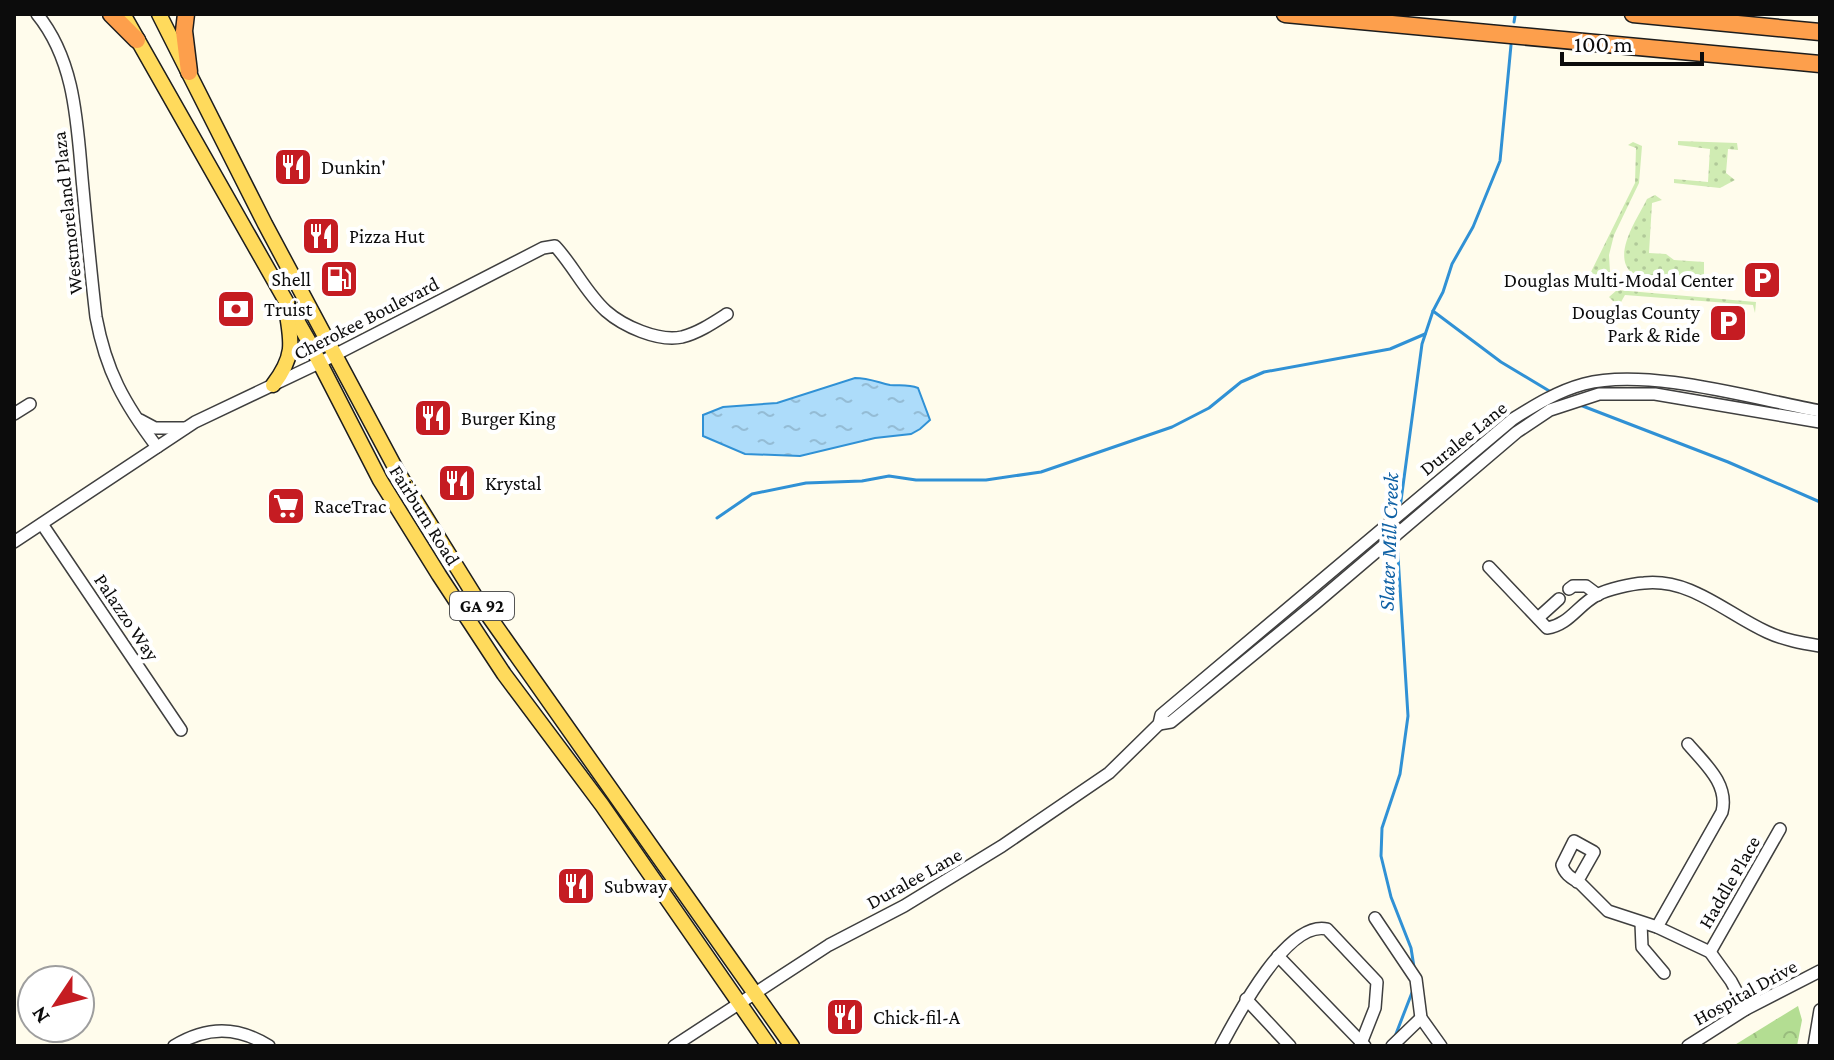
<svg xmlns="http://www.w3.org/2000/svg" width="1834" height="1060" font-family="'Crimson Pro',serif">
<style>
.grass{fill:url(#grass-dots)}
.forest{fill:url(#forest-crowns)}
.water{fill:url(#water-ripples);stroke:#3091d5;stroke-width:2}
.lines{fill:none;stroke-linecap:round;stroke-linejoin:round}
.stream{stroke:#3091d5;stroke-width:3}
.minor-casing{stroke:#3f3f3f;stroke-width:14}
.major-casing{stroke:#1d1d1d;stroke-width:17}
.highway-casing{stroke:#1d1d1d;stroke-width:19}
.minor{stroke:#fff;stroke-width:11}
.major{stroke:#ffda5c;stroke-width:14}
.highway{stroke:#fd9f4c;stroke-width:16}
.labels{text-anchor:middle;stroke-width:8;stroke-linejoin:round;paint-order:stroke}
.shield{fill:#fff;stroke:#555;stroke-width:2}
.shield-label{font-size:18px;font-weight:bold;fill:#0c0c0c}
.poi-label{font-size:20px;fill:#0c0c0c;stroke:#fff;text-anchor:start}
.street-label{font-size:20px;fill:#0c0c0c;stroke:#fff}
.water-label{font-size:22px;font-style:italic;fill:#0f61a5;stroke:#fff}
</style>
<defs>
<pattern id="grass-dots" width="8" height="8" patternUnits="userSpaceOnUse" patternTransform="scale(2)"><rect width="8" height="8" fill="#d0ecb3"/><path d="M2 2h.1M6 6h.1" fill="none" stroke="#b1c999" stroke-width="1.8" stroke-linecap="round"/></pattern>
<pattern id="forest-crowns" width="20" height="18" patternUnits="userSpaceOnUse" patternTransform="scale(2)"><rect width="20" height="18" fill="#b3dd92"/><path d="M2 6a3 3 0 1 1 6 0M12 15a3 3 0 1 1 6 0" fill="none" stroke="#99bc7d"/></pattern>
<pattern id="water-ripples" width="26" height="14" patternUnits="userSpaceOnUse" patternTransform="scale(2)"><rect width="26" height="14" fill="#addcfa"/><path d="M2 4q2-2 4 0t4 0M15 11q2-2 4 0t4 0" fill="none" stroke="#94bcd5"/></pattern>
</defs>
<rect width="100%" height="100%" fill="#fffcec"/>
<!-- grass -->
<g class="grass">
<path d="M1678,141L1737,143L1738,150L1728,149L1726,173L1735,180L1720,188L1674,183V179L1708,182L1710,149L1678,145Z"/>
<path d="M1633,142L1642,146L1639,183L1614,235L1609,255L1610,272L1602,284L1590,290L1580,285L1579,279L1587,280L1635,183L1636,148L1628,145Z"/>
<path d="M1655,195L1662,200L1652,203L1649,253L1666,254L1674,260L1704,262V281L1632,273C1611,255 1638,218 1647,199Z"/>
<path d="M1617,290L1756,302L1755,313L1753,305L1625,295L1621,302L1613,301L1609,297Z"/>
</g>
<!-- forest -->
<path class="forest" d="M1798,1006L1802,1020L1797,1046H1733Z"/>
<!-- water -->
<path class="water" d="M855,378C868,378 877,382 890,385C900,386 908,384 918,388L930,420L920,429L911,434L875,438L800,456L745,454L703,436V415L723,407L777,403Z"/>
<g class="lines">
<!-- stream -->
<g class="stream">
<path d="M1514,22L1515,16"/>
<path d="M1433,311L1501,362L1551,392"/>
<path d="M1580,405L1728,462L1820,502"/>
<path d="M1400,508L1422,344L1433,311L1443,292L1452,264L1473,227L1500,161L1511,45"/>
<path d="M717,518L752,494L806,483L862,481L889,476L916,480H986L1041,472L1172,427L1209,408L1241,382L1264,372L1390,349L1425,334"/>
<path d="M1397,540L1408,716L1400,774L1382,828L1381,856L1391,897L1411,948L1414,967"/>
<path d="M1394,1039L1413,990"/>
</g>
<defs>
<g id="minor">
<path d="M37,14C77,63 77,128 83,189C87,232 91,274 96,317C106,371 124,403 157,447"/>
<path d="M14,414L30,404"/>
<path d="M140,420L155,428H185"/>
<path d="M42,524L181,730"/>
<path d="M14,542L195,422L319,363L543,248L555,246C573,265 586,293 606,311C623,326 658,342 682,337C698,333 713,323 727,314"/>
<path d="M1489,567L1547,628C1569,625 1578,605 1597,595C1608,589 1631,584 1644,583C1691,578 1727,614 1767,632C1784,640 1802,643 1820,646"/>
<path d="M1569,589L1573,586H1586L1598,595"/>
<path d="M1538,618L1559,599"/>
<path d="M1159,724L1171,722L1316,603L1517,432L1550,410L1599,394H1655L1820,422"/>
<path d="M1577,882L1594,852L1574,841L1562,865C1565,875 1572,878 1581,884L1608,911L1657,927L1710,952L1731,981L1746,1009"/>
<path d="M1375,918L1416,979L1421,1018L1441,1046"/>
<path d="M1641,923L1642,947L1664,973"/>
<path d="M1657,927L1722,812C1729,784 1705,764 1688,744"/>
<path d="M1710,952L1780,829"/>
<path d="M1278,956L1365,1046"/>
<path d="M1246,999L1290,1046"/>
<path d="M174,1046C207,1026 237,1026 269,1046"/>
<path d="M674,1046L829,945L904,906L1002,846L1109,773L1159,724L1161,715L1513,419C1535,405 1558,391 1584,384C1647,367 1755,399 1820,411"/>
<path d="M1221,1046C1237,1016 1287,920 1327,929L1377,982L1375,1008L1360,1046"/>
<path d="M1392,1046L1421,1018"/>
<path d="M1688,1046L1746,1009L1820,971"/>
<path d="M1814,1046L1820,1010"/>
</g>
<g id="major">
<path d="M123,14L308,340L380,480L439,575L504,674L602,805L769,1046"/>
<path d="M159,14L265,224L397,471L476,598L792,1046"/>
<path d="M273,385C295,356 292,343 286,309"/>
</g>
<g id="highway">
<path d="M111,14L137,40"/>
<path d="M186,14L184,31L189,72"/>
<path d="M1285,14L1820,64"/>
<path d="M1633,14L1820,32"/>
</g>
</defs>
<!-- minor casing -->
<use href="#minor" class="minor-casing"/>
<!-- major casing -->
<use href="#major" class="major-casing"/>
<!-- highway casing -->
<use href="#highway" class="highway-casing"/>
<!-- minor -->
<use href="#minor" class="minor"/>
<!-- major -->
<use href="#major" class="major"/>
<!-- highway -->
<use href="#highway" class="highway"/>
</g>
<!-- icons -->
<defs>
<symbol id="restaurant-square" viewBox="-11 -11 22 22"><rect x="-9" y="-9" width="18" height="18" rx="4" fill="#c51c22" stroke="#fff"/><path d="M-5-6h1v4h1v-4h1v4h1v-4h1v5L-1.5 .5V6h-2V.5L-5-1ZM5-6V6H3V1.5H1.5Q1.5-4 5-6Z" fill="#fff"/></symbol>
<symbol id="fuel-square" viewBox="-11 -11 22 22"><rect x="-9" y="-9" width="18" height="18" rx="4" fill="#c51c22" stroke="#fff"/><path d="M-5.5-6h7V0h2V4h1.3V-2.5L3-4.5l.8-.8L6-3V5H2.5V1h-1V6h-7ZM-4.2-4.7v3.2H.2V-4.7Z" fill="#fff"/></symbol>
<symbol id="parking-square" viewBox="-11 -11 22 22"><rect x="-9" y="-9" width="18" height="18" rx="4" fill="#c51c22" stroke="#fff"/><path d="M-3.5-5.5H1a3.5 3.5 0 0 1 0 7H-1V5.5H-3.5ZM-1-3.4V-.6H.8a1.4 1.4 0 0 0 0-2.8Z" fill="#fff"/></symbol>
<symbol id="bank-square" viewBox="-11 -11 22 22"><rect x="-9" y="-9" width="18" height="18" rx="4" fill="#c51c22" stroke="#fff"/><path d="M-6-4H6V4H-6ZM0-2.3a2.3 2.3 0 1 0 0 4.6a2.3 2.3 0 1 0 0-4.6Z" fill="#fff"/></symbol>
<symbol id="supermarket-square" viewBox="-11 -11 22 22"><rect x="-9" y="-9" width="18" height="18" rx="4" fill="#c51c22" stroke="#fff"/><path d="M-6-5.5h2.5l.6 2H6L4.5 2H-2.5L-4.4-4H-6ZM-1.5 3.2a1.3 1.3 0 1 0 .1 0ZM3 3.2a1.3 1.3 0 1 0 .1 0Z" fill="#fff"/></symbol>
</defs>
<g fill-rule="evenodd">
<use href="#restaurant-square" x="271" y="145" width="44" height="44"/>
<use href="#restaurant-square" x="299" y="214" width="44" height="44"/>
<use href="#fuel-square" x="317" y="257" width="44" height="44"/>
<use href="#parking-square" x="1740" y="258" width="44" height="44"/>
<use href="#bank-square" x="214" y="287" width="44" height="44"/>
<use href="#parking-square" x="1706" y="301" width="44" height="44"/>
<use href="#restaurant-square" x="411" y="396" width="44" height="44"/>
<use href="#restaurant-square" x="435" y="461" width="44" height="44"/>
<use href="#supermarket-square" x="264" y="484" width="44" height="44"/>
<use href="#restaurant-square" x="554" y="864" width="44" height="44"/>
<use href="#restaurant-square" x="823" y="995" width="44" height="44"/>
</g>
<g class="labels">
<!-- shield labels -->
<rect class="shield" x="450" y="592" width="64" height="28" rx="6"/>
<g class="shield-label">
<text x="482" y="612">GA 92</text>
</g>
<!-- poi labels -->
<g class="poi-label">
<text x="321" y="174">Dunkin'</text>
<text x="349" y="243">Pizza Hut</text>
<text x="311" y="286" text-anchor="end">Shell</text>
<text x="1734" y="287" text-anchor="end">Douglas Multi-Modal Center</text>
<text x="264" y="316">Truist</text>
<text x="1700" y="319" text-anchor="end">Douglas County<tspan x="1700" dy="23">Park &amp; Ride</tspan></text>
<text x="461" y="425">Burger King</text>
<text x="485" y="490">Krystal</text>
<text x="314" y="513">RaceTrac</text>
<text x="604" y="893">Subway</text>
<text x="873" y="1024">Chick-fil-A</text>
</g>
<!-- street labels -->
<g class="street-label">
<text transform="translate(67 213) rotate(-96)" y="7">Westmoreland Plaza</text>
<text transform="translate(366 318) rotate(-27)" y="7">Cherokee Boulevard</text>
<text transform="translate(1463 438) rotate(-39)" y="7">Duralee Lane</text>
<text transform="translate(425 515) rotate(58)" y="7">Fairburn Road</text>
<text transform="translate(127 617) rotate(56)" y="7">Palazzo Way</text>
<text transform="translate(914 878) rotate(-29)" y="7">Duralee Lane</text>
<text transform="translate(1729 882) rotate(-60)" y="7">Haddle Place</text>
<text transform="translate(1745 992) rotate(-29)" y="7">Hospital Drive</text>
</g>
<!-- water labels -->
<g class="water-label">
<text transform="translate(1388 542) rotate(-88)" y="8">Slater Mill Creek</text>
</g>
</g>
<!-- border -->
<rect width="1834" height="1060" fill="none" stroke="#0c0c0c" stroke-width="32"/>
<!-- north arrow -->
<g transform="translate(56 1004) rotate(235)"><circle r="38" fill="#ffffff" stroke="#9e9e9e" stroke-width="2"/>
<path d="M0-6L14 30L0 20L-14 30Z" fill="#c51c22"/>
<text y="-12" font-size="22" font-weight="bold" text-anchor="middle" fill="#0c0c0c">N</text>
</g>
<!-- scale -->
<path d="M1562 52v12h140v-12" fill="none" stroke="#0c0c0c" stroke-width="4"/>
<text x="1574" y="52" font-size="24" fill="#0c0c0c" stroke="#ffffff" stroke-width="6" paint-order="stroke">100 m</text>
</svg>
